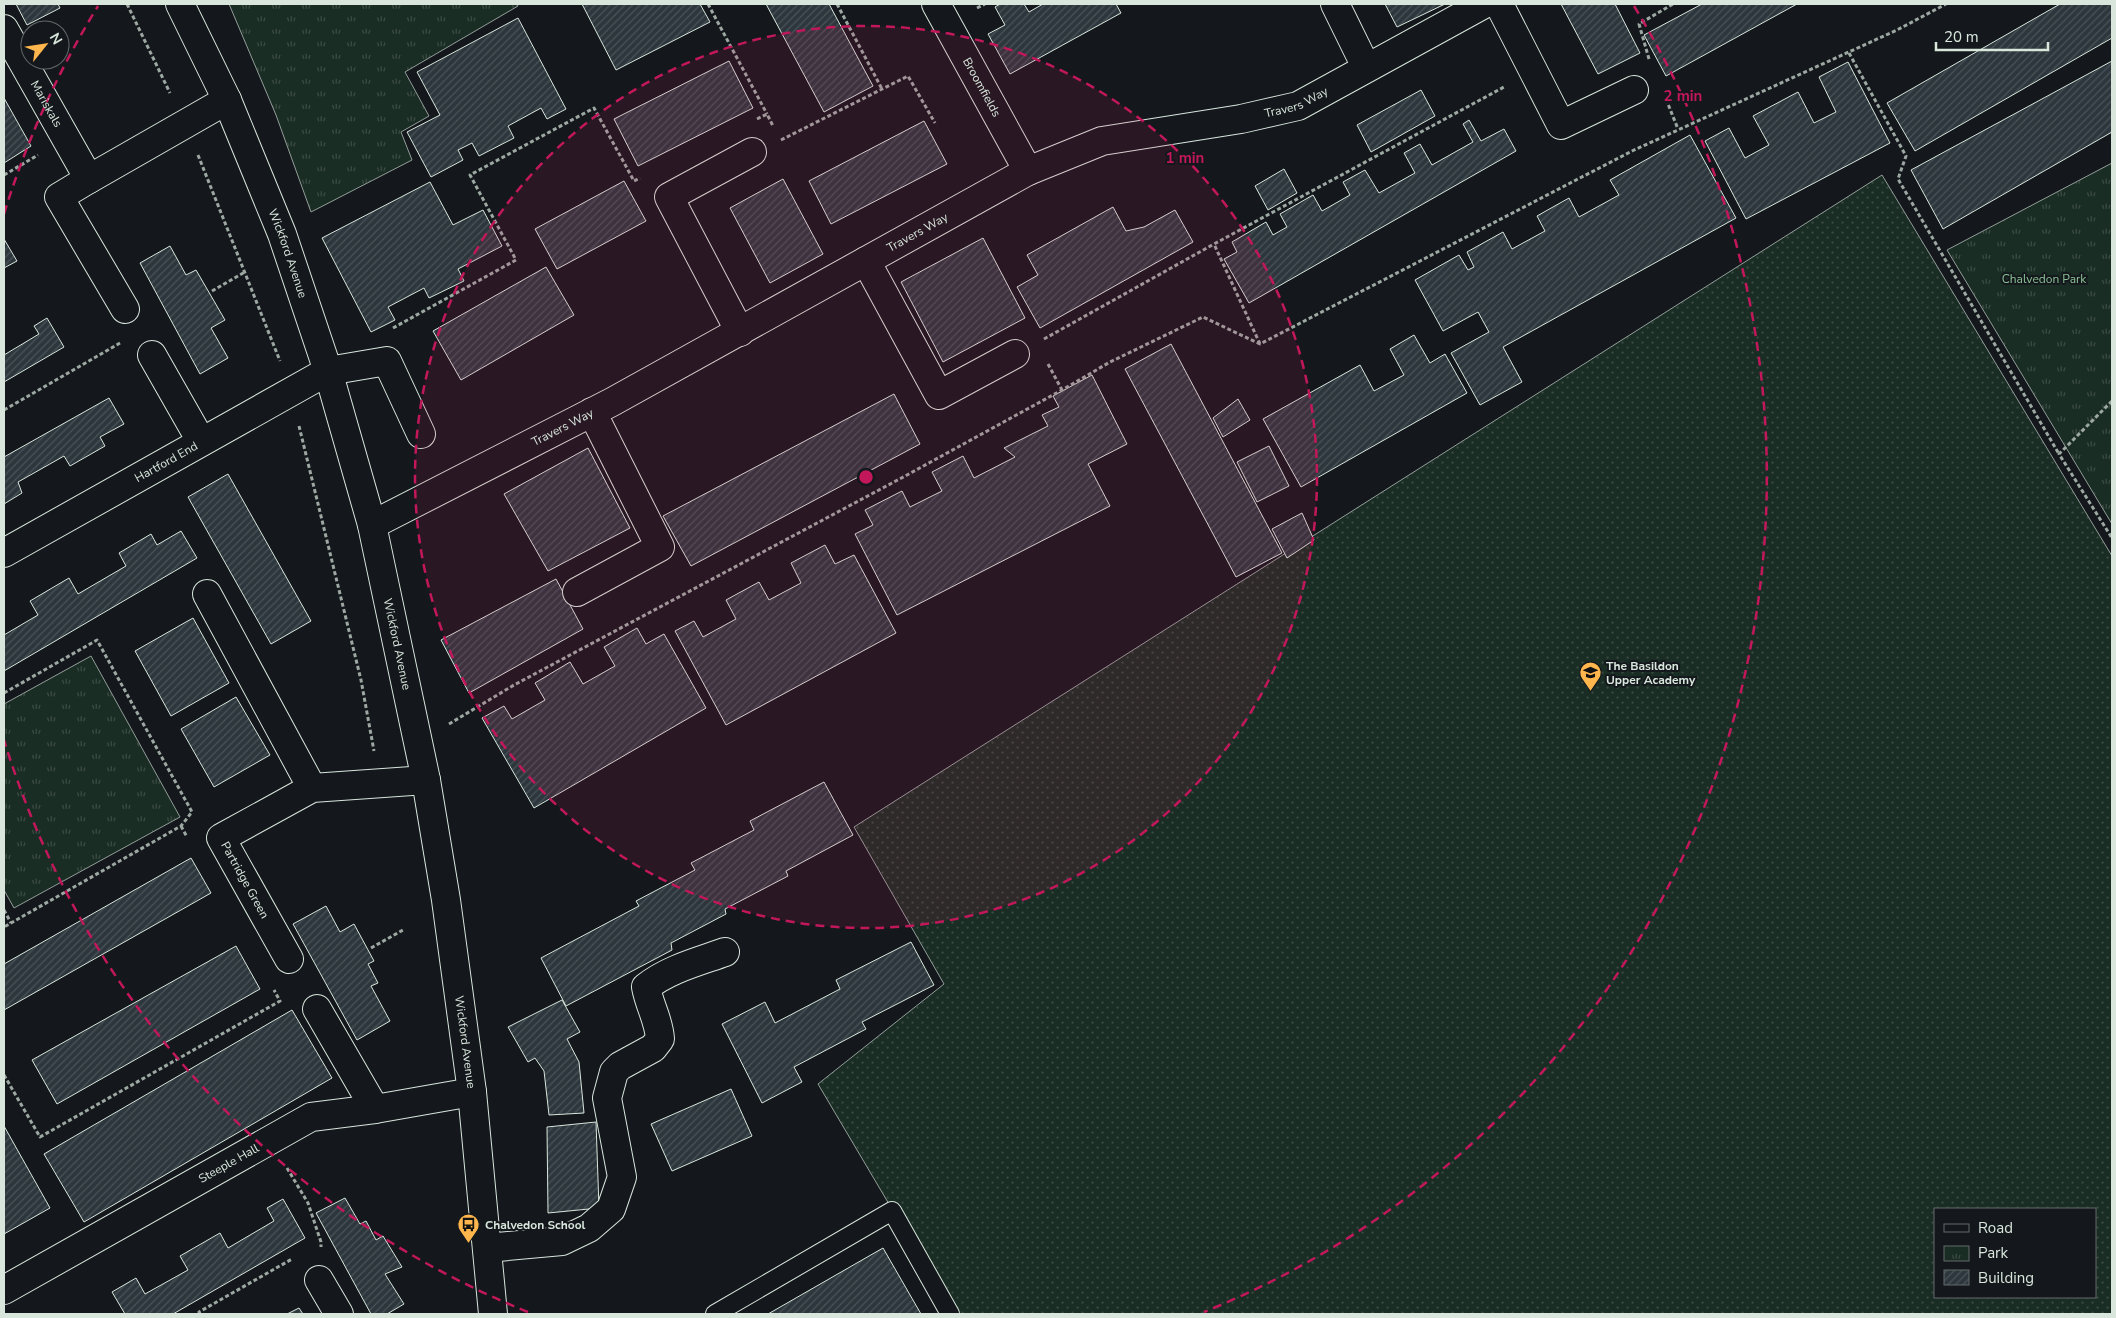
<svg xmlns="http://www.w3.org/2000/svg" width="2116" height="1318" font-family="'Nunito Sans',sans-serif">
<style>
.grass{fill:url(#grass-dots);stroke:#939e99;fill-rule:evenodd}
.park{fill:url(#park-tufts);stroke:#939e99}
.building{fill:url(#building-hatch);stroke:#d8e6dc}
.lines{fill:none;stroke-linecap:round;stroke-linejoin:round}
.service-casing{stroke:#d8e6dc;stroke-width:20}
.minor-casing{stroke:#d8e6dc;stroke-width:30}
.path{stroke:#9da8a2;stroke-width:3;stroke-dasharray:4 2.5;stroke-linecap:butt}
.service{stroke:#14181c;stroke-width:18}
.minor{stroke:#14181c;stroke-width:28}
.ring{fill:none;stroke:#c2185b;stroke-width:2.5;stroke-dasharray:9 6}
.labels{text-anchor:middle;stroke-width:4;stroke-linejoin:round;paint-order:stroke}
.street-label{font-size:12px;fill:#d8e6dc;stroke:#14181c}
.park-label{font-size:12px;fill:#8ac095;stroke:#14181c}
.poi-label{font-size:12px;font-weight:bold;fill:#d8e6dc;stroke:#14181c;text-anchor:start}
.centre{fill:#c2185b;stroke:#14181c;stroke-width:2.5}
.ring-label{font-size:15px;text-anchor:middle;font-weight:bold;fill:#c2185b;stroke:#14181c;stroke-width:4;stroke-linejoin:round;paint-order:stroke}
</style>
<defs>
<pattern id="grass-dots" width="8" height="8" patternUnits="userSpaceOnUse" patternTransform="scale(1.25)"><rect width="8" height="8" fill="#1a2d24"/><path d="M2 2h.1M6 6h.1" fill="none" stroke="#3b4b43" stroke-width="1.8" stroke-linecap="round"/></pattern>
<pattern id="park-tufts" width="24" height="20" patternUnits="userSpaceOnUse" patternTransform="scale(1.25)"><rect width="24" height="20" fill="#1a2d24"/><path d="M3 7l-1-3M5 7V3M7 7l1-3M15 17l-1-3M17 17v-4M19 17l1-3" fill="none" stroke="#3b4b43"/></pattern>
<pattern id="building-hatch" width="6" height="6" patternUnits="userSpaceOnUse" patternTransform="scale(1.25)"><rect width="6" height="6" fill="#2c363c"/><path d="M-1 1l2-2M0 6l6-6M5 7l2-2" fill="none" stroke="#4a5358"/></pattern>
</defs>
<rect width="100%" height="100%" fill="#14181c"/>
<!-- grass -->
<path class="grass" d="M1882,175L2112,556V1314H954L818,1084L944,984L854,827ZM1935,1209H2095V1297H1935Z"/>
<!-- park -->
<g class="park">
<path d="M229,4H517L518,6L405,72L429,116L401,132L412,160L311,212L276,115Z"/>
<path d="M2112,163V524L1947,250Z"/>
<path d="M91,656L180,817L14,908L4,890V704Z"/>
</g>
<!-- building -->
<g class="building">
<path d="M16,4H58L60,8L27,25Z"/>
<path d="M582,4H700L710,22L616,70Z"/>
<path d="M766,4H829L873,86L824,112Z"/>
<path d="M1000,4H1024L1029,12L1043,4H1116L1121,13L1010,74L988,34L1005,25L995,7Z"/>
<path d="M1385,4H1445L1397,27Z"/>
<path d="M1561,4H1615L1640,53L1598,74Z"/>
<path d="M1702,4H1797L1666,76L1644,35Z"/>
<path d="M2060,4H2112V38L1915,151L1887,103Z"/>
<path d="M518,18L566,109L547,119L541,108L508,126L514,138L479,156L472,143L458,150L463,160L431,177L407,132L440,115L417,72Z"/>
<path d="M729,61L753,108L638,166L614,119Z"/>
<path d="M2112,61V132L1943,229L1911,170Z"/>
<path d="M1848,62L1890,143L1746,219L1705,141L1729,128L1745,158L1769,145L1753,116L1798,92L1814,123L1836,112L1819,77Z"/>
<path d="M1421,90L1435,116L1371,152L1357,125Z"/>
<path d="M4,98L31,146L4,163Z"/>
<path d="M1469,120L1481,141L1504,129L1516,151L1249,303L1224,259L1237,252L1232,242L1266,222L1273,235L1287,227L1280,214L1313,195L1322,211L1350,195L1343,182L1365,170L1379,193L1415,173L1404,153L1420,144L1432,165L1473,142L1463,124Z"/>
<path d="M924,121L947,164L831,224L809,181Z"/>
<path d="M1690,135L1736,218L1503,347L1522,382L1480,405L1451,353L1489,332L1478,312L1443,331L1415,280L1459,255L1468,270L1474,267L1467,252L1503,232L1512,249L1545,231L1537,216L1569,198L1579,217L1619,195L1610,180Z"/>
<path d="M1284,169L1297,193L1268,210L1255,186Z"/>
<path d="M783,179L823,254L770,283L730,208Z"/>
<path d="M624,181L646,221L557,269L535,229Z"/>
<path d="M430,182L453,225L483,210L502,246L458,269L464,281L429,298L424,288L388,307L395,320L371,332L322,238Z"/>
<path d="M1113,207L1126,231L1144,227L1175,210L1193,242L1040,328L1017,287L1038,275L1027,255Z"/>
<path d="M983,238L1025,318L943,362L901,282Z"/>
<path d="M4,239L17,261L4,268Z"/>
<path d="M170,246L186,275L196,270L225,320L211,328L228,358L200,374L140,263Z"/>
<path d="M546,267L574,315L461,380L433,331Z"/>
<path d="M47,318L64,347L4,382V355L39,334L34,326Z"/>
<path d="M1414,335L1430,363L1445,354L1467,393L1301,487L1263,419L1360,365L1374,391L1404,375L1390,349Z"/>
<path d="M1171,344L1282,553L1236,577L1125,369Z"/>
<path d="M1092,375L1127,444L1088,464L1110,506L897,615L855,534L873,525L865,510L902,491L910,507L942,491L932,472L963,456L974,478L1015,457L1004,448L1048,426L1042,415L1059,407L1053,396Z"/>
<path d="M894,394L920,444L691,566L663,516Z"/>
<path d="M109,398L124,424L100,437L105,446L70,466L64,456L18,482L22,493L4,504V457Z"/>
<path d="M1238,399L1250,420L1223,437L1213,418Z"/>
<path d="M1269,446L1289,486L1257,502L1237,462Z"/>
<path d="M588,448L630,528L548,571L504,494Z"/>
<path d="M228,474L311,621L271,644L188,497Z"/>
<path d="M1302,513L1314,540L1287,558L1272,529Z"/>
<path d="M181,531L197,558L4,671V635L38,615L30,601L69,578L78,594L126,566L119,553L151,534L157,545Z"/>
<path d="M825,545L835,564L854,555L896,633L726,725L675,631L694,621L703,637L736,619L726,600L759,582L769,600L801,583L791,563Z"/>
<path d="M556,579L583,629L469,693L441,640Z"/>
<path d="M193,618L229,683L171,716L135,651Z"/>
<path d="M637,628L646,644L664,634L706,708L534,808L482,718L504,706L512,719L545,700L535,683L570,662L583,684L615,666L604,647Z"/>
<path d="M236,697L270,755L214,787L181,729Z"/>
<path d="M824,782L853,835L786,871L788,876L725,909L726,914L671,943L672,950L566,1006L541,958L639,906L636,901L695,870L691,863L754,830L750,821Z"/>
<path d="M191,858L211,893L4,1010V964Z"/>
<path d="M326,906L340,932L354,924L374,961L368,964L378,983L371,986L390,1021L357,1040L293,924Z"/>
<path d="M911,942L934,985L862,1022L866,1029L794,1067L802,1082L762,1103L722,1024L765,1002L775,1023L840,989L836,980Z"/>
<path d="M236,946L260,989L57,1104L32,1060Z"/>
<path d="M562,1000L580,1032L567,1039L579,1062L584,1113L549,1115L544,1071L535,1058L528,1062L508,1027Z"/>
<path d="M292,1010L332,1078L84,1222L44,1154Z"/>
<path d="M731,1089L752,1136L672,1171L651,1124Z"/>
<path d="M596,1122L599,1208L548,1213L547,1127Z"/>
<path d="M4,1126L50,1208L4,1234Z"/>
<path d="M345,1198L360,1224L366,1221L376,1240L383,1236L402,1267L385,1274L404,1304L387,1314H371L316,1213Z"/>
<path d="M283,1199L305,1238L173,1314H125L112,1292L136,1278L145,1294L188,1270L180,1256L220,1233L228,1248L274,1221L267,1208Z"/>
<path d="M883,1248L921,1314H768Z"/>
<path d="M299,1308L303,1314H287Z"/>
</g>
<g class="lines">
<defs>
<path id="service" d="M715,1314L892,1211L950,1314"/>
<g id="minor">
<path id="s1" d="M180,4L227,100L282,234L328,371L372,525L426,780L446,900L472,1092L493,1314"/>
<path id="s2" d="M936,4L1028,171"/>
<path d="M1335,4L1366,67"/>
<path d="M1499,4L1561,125L1634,90"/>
<path id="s3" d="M4,29L89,179L59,197L125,309"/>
<path d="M89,179L227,100"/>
<path d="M866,261L939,395L1015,354"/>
<path d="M740,332L669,197L752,152"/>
<path d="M152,355L201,441"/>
<path id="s4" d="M372,525L612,402L1028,171L1102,141L1241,119L1298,106L1484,4"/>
<path id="s5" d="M4,553L328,371L387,361L421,434"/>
<path d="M577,592L660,547L592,412"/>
<path d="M207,594L312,788"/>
<path d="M289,959L221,838L312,788L426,780"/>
<path d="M317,1009L375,1109"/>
<path d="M487,1248L562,1241L589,1228L611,1209L622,1177L607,1098L614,1072L620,1066L653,1048L660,1039C659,1020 649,1005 646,987C669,969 697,962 725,952"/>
<path d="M319,1280L339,1314"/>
<path id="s6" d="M4,1290L311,1117L375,1109L472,1092"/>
</g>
</defs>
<!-- service casing -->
<use href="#service" class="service-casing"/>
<!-- minor casing -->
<use href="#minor" class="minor-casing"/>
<!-- path -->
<g class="path">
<path d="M127,4L170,93"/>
<path d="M708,4L767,114"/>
<path d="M837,4L882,89"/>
<path d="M977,8L985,4"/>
<path d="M1849,53L1906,156L1898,179L2059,454"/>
<path d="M1649,59L1639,24L1673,4"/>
<path d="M1666,99L1678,129"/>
<path d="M757,119L767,114L773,126"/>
<path d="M781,140L908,76L935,123"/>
<path d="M198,155L280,361"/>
<path d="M4,175L38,155"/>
<path d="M212,291L245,272"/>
<path d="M393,328L516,260L470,175L594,108L634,181L640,178"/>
<path d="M1044,339L1214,244"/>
<path d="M1260,344L1214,244L1504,87"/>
<path d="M1048,364L1062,390"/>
<path d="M2112,401L2059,454L2112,538"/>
<path d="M4,410L120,343"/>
<path d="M299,426L361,680L374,751"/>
<path d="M4,693L97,640L192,812L181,826L4,927"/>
<path d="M449,724L514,685L907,475L1062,390L1110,362L1203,317L1260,344L1632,151L1897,30L1946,4"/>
<path d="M181,826L187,837"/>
<path d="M4,910L11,923"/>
<path d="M371,948L403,930"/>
<path d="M4,1075L40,1137L280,1001L274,990"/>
<path d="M287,1168L308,1203L321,1242V1247"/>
<path d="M200,1314L199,1312L292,1259"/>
</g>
<!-- service -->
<use href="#service" class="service"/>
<!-- minor -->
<use href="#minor" class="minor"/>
</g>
<!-- distance rings -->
<circle cx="866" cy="477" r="451" fill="#c2185b" fill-opacity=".12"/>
<g class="ring">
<circle cx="866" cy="477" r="451"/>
<path d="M528 1312A901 901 0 0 1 4 740M4 214A901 901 0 0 1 98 6M1634 6A901 901 0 0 1 1204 1312"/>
</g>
<!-- icons -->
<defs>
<symbol id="school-pin" viewBox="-11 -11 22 30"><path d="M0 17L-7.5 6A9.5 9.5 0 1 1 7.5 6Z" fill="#ffb74d" stroke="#14181c"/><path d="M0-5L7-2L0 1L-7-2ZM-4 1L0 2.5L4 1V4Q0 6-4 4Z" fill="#111"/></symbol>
<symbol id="bus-pin" viewBox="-11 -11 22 30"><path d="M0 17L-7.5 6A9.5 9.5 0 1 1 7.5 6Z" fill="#ffb74d" stroke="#14181c"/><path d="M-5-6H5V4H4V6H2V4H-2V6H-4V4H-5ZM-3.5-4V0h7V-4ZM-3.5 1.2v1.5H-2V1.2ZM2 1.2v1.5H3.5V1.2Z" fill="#111"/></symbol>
</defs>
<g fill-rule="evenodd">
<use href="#school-pin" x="1578" y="660" width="25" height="34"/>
<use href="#bus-pin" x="456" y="1212" width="25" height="34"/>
</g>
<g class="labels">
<!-- street labels -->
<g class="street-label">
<text dy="4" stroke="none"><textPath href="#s2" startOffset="95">Broomfields</textPath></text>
<text dy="4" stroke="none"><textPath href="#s4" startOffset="1024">Travers Way</textPath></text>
<text dy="4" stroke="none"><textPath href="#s3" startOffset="86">Mariskals</textPath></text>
<text dy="4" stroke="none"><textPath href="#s4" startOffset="619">Travers Way</textPath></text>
<text dy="4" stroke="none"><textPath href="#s1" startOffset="272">Wickford Avenue</textPath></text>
<text dy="4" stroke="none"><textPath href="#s4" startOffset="214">Travers Way</textPath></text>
<text dy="4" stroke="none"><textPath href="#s5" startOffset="186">Hartford End</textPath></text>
<text dy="4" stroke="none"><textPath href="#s1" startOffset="678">Wickford Avenue</textPath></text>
<text transform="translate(245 880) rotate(61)" y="4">Partridge Green</text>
<text dy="4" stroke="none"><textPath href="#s1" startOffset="1082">Wickford Avenue</textPath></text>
<text dy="4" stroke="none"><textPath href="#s6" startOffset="258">Steeple Hall</textPath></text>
</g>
<!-- park labels -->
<g class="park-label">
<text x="2044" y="283">Chalvedon Park</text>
</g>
<!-- poi labels -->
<g class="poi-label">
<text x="1606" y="670">The Basildon<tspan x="1606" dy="14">Upper Academy</tspan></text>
<text x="485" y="1229">Chalvedon School</text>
</g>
</g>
<circle cx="866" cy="477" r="8" class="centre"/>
<g class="ring-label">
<text x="1683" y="101">2 min</text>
<text x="1185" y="163">1 min</text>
</g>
<!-- border -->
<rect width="2116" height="1318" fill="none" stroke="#d8e6dc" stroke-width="10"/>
<!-- legend -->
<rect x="1934" y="1208" width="162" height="90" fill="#14181c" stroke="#626a69"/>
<rect x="1944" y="1224" width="25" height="8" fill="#14181c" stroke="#626a69"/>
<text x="1978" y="1233" font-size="15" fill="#d8e6dc">Road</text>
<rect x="1944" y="1246" width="25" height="15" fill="url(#park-tufts)" stroke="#626a69"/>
<text x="1978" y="1258" font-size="15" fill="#d8e6dc">Park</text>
<rect x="1944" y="1270" width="25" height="15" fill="url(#building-hatch)" stroke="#626a69"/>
<text x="1978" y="1283" font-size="15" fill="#d8e6dc">Building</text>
<!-- north arrow -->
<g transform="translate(45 45) rotate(60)"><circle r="24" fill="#14181c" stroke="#626a69"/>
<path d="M0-4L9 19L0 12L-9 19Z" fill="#ffb74d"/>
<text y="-8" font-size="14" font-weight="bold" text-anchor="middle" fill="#d8e6dc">N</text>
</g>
<!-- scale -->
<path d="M1936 42v8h112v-8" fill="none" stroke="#d8e6dc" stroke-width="2.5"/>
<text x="1944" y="42" font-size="15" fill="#d8e6dc" stroke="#14181c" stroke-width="4" paint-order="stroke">20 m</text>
</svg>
